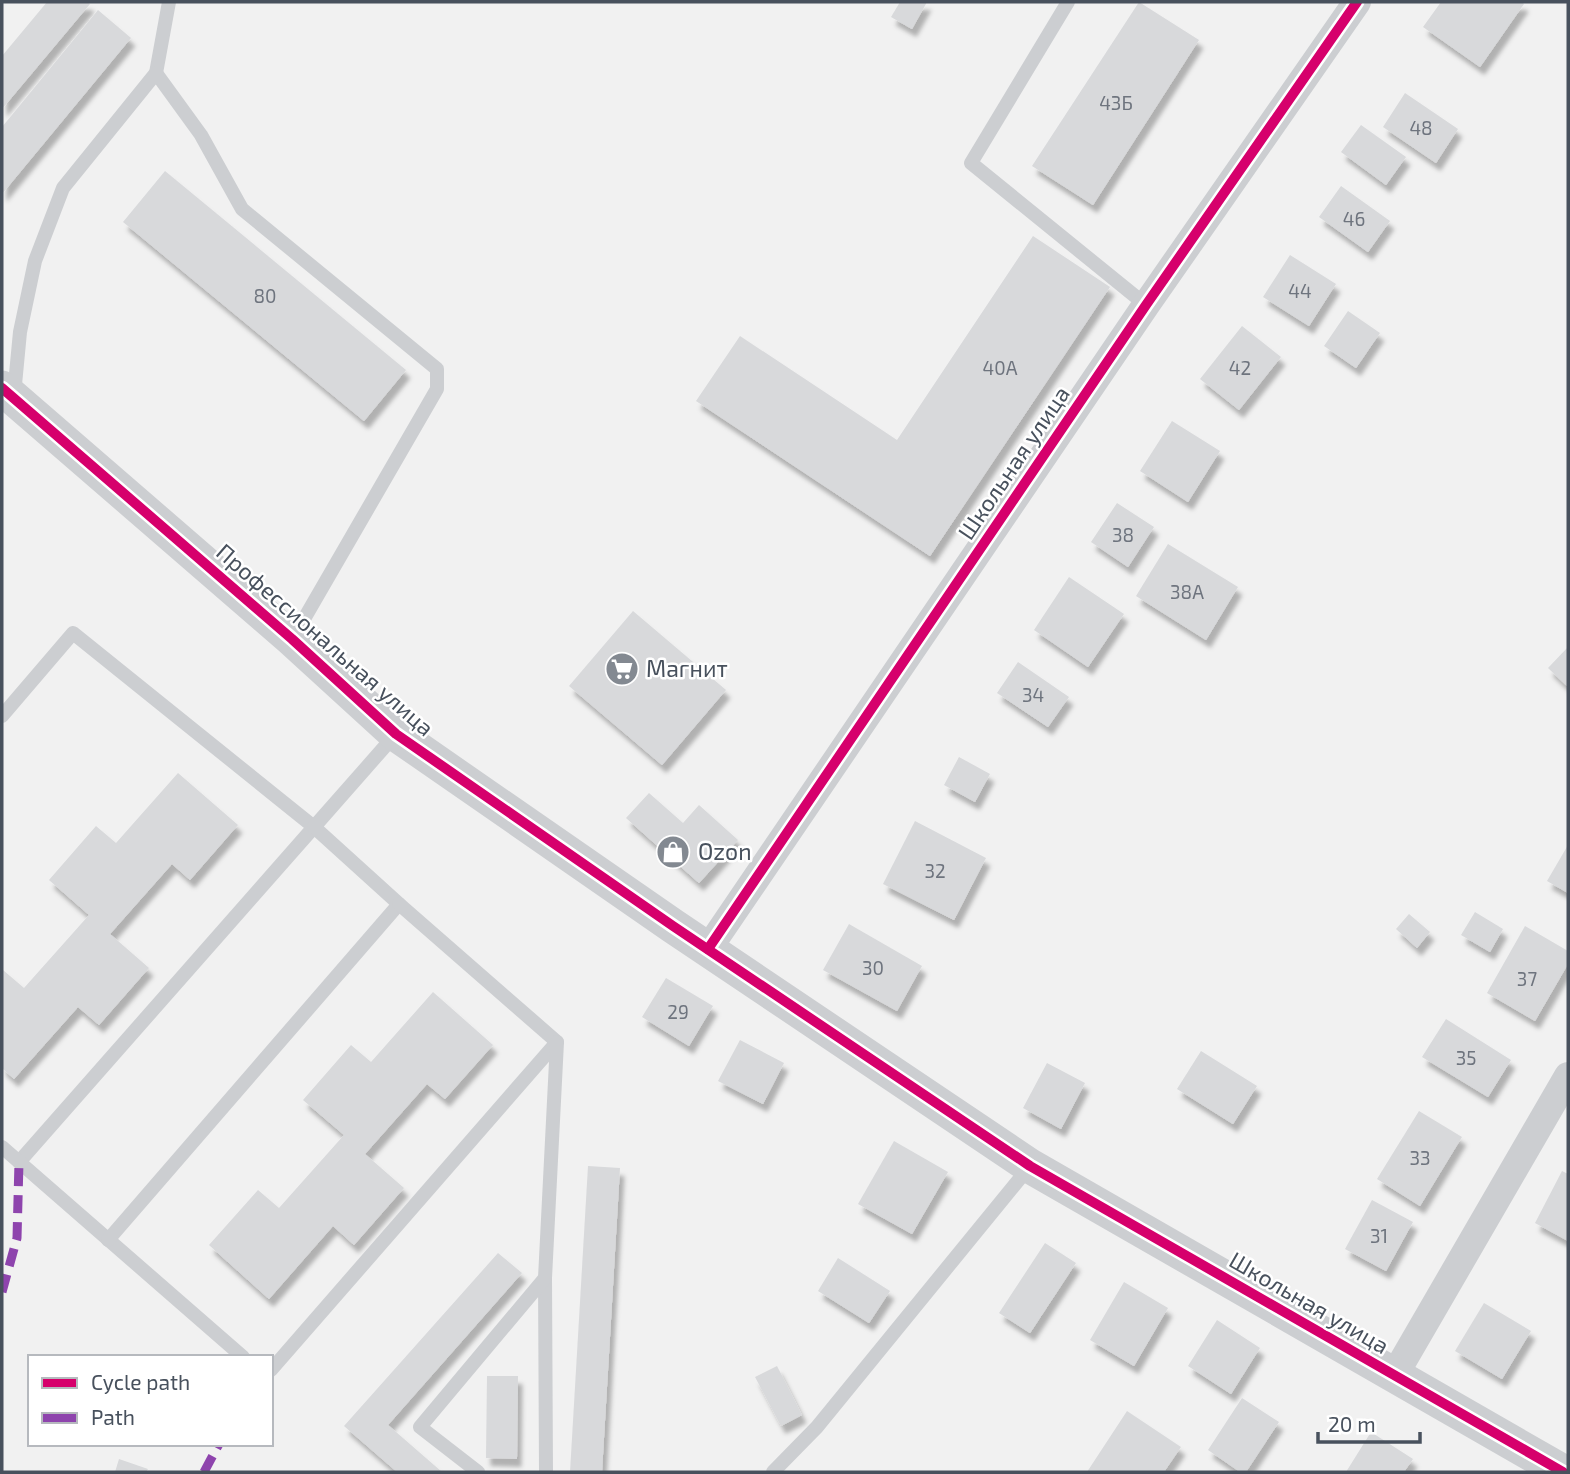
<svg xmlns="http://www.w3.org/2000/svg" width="1570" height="1474" font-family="'Exo 2',sans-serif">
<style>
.building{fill:#d8d9db;filter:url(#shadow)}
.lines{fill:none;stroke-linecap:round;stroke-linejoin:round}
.service{stroke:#ccced1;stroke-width:14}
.minor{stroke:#ccced1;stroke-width:28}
.tertiary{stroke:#ccced1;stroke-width:35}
.quiet{stroke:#8e44ad;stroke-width:9;stroke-dasharray:18 9;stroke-linecap:butt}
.cycleway-casing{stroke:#fff;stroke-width:15}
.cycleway{stroke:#d6006c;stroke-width:10}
.labels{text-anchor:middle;stroke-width:5;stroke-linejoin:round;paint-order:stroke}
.number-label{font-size:19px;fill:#6e747e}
.street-label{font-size:23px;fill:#48515d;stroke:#fff}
.poi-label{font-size:23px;fill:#48515d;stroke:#fff;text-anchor:start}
</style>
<defs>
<filter id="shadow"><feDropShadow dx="4.5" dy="8" stdDeviation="2" flood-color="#0004"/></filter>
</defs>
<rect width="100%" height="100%" fill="#f1f1f1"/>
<!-- building -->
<g class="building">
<path d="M47,2H87L90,4L2,109V56Z"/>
<path d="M900,2H927L912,29L891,17Z"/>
<path d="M1139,2L1199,40L1093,205L1032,166Z"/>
<path d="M1441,2H1522L1524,4L1480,67L1423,27Z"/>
<path d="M98,10L131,38L2,194V127Z"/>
<path d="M1405,93L1458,129L1436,163L1383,127Z"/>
<path d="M1361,125L1406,157L1386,185L1341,152Z"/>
<path d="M165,171L406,370L364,421L123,222Z"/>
<path d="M1341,186L1390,221L1368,252L1319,217Z"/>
<path d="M1033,236L1110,287L930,556L696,401L740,336L897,440Z"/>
<path d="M1290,255L1336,284L1309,326L1263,297Z"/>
<path d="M1348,311L1380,333L1356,368L1324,346Z"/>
<path d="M1242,326L1281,357L1239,410L1200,379Z"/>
<path d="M1172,421L1220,451L1188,502L1140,471Z"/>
<path d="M1117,503L1154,527L1128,567L1091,542Z"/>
<path d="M1168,544L1238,587L1206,640L1136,596Z"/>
<path d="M1069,577L1124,614L1088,667L1034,630Z"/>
<path d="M633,611L726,690L662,765L569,686Z"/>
<path d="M1568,647V687L1548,668Z"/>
<path d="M1018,662L1069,697L1048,727L997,693Z"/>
<path d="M959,757L990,774L975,802L944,785Z"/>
<path d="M178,773L238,825L190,880L172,864L110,934L149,968L99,1025L78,1007L14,1079L2,1068V972L3,970L24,988L89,915L49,880L96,826L116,843Z"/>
<path d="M649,793L683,823L699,805L738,840L699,883L626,818Z"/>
<path d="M915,821L986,858L954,920L883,884Z"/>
<path d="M1568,845V893L1547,881Z"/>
<path d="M1475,912L1503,929L1490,952L1461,935Z"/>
<path d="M1409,914L1430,932L1417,948L1396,929Z"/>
<path d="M849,924L922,966L897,1011L823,970Z"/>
<path d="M1525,926L1568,951V964L1535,1021L1487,993Z"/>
<path d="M666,978L713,1006L689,1046L642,1017Z"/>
<path d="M433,992L493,1045L445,1099L427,1084L365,1154L404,1188L354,1245L333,1226L269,1299L209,1245L258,1190L279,1208L344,1135L303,1100L351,1045L371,1062Z"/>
<path d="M1446,1019L1511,1060L1488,1097L1422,1057Z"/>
<path d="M740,1040L784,1063L763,1104L718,1081Z"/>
<path d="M1201,1051L1257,1086L1233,1124L1177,1089Z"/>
<path d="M1047,1063L1085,1083L1061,1129L1023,1108Z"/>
<path d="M1419,1111L1462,1137L1420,1206L1377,1179Z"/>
<path d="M894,1141L948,1172L912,1234L858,1204Z"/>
<path d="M588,1166L620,1168L602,1472H570Z"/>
<path d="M1562,1171L1568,1174V1241L1535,1223Z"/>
<path d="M1372,1200L1413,1222L1386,1271L1345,1249Z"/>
<path d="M1045,1243L1076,1263L1030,1333L999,1313Z"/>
<path d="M498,1253L522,1273L388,1425L442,1472H397L344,1426Z"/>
<path d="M838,1258L890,1291L869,1323L818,1291Z"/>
<path d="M1124,1282L1168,1308L1134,1366L1090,1340Z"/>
<path d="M1484,1303L1531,1331L1502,1379L1455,1351Z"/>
<path d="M1217,1320L1260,1348L1231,1394L1188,1366Z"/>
<path d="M777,1366L802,1415L781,1426L755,1377Z"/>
<path d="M487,1376H518L517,1459L486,1458Z"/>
<path d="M1242,1398L1279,1422L1246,1472H1240L1208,1450Z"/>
<path d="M1127,1411L1181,1447L1164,1472H1087Z"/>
<path d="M1371,1432L1413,1459L1404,1472H1346Z"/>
<path d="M119,1459L148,1469L146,1472H115Z"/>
</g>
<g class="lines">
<!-- service -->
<g class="service">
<path d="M1068,2L971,163L1146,305"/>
<path d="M156,73L169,2"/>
<path d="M14,395L20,332L35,261L63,188L156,73L201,135L242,209L437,369V389L293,638"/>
<path d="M2,716L73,633L314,827L19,1162"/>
<path d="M2,1147L243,1357"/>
<path d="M108,1240L399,904L314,827L395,735"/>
<path d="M545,1278L546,1472"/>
<path d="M271,1370L557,1042L399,904"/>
<path d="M478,1472L420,1427L545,1278L557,1042"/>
<path d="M773,1472L817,1427L1030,1166"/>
</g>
<!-- minor -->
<g class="minor">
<path d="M708,949L1146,305L1357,2"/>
<path d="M1394,1376L1568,1076"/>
</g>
<!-- tertiary -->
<path class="tertiary" d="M2,388L292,639L396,734L673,926L1030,1166L1563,1472"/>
<!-- quiet -->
<g class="quiet">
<path d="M2,1292L17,1238L19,1162"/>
<path d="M204,1472L219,1444"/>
</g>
<defs>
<g id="cycleway">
<path d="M2,388L292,639L396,734L673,926L1030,1166L1563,1472"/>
<path d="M708,949L1146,305L1357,2"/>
</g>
</defs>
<!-- cycleway casing -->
<use href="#cycleway" class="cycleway-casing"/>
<!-- cycleway -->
<use href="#cycleway" class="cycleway"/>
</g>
<!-- icons -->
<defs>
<symbol id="supermarket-disc" viewBox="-11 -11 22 22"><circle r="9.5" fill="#838991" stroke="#fff"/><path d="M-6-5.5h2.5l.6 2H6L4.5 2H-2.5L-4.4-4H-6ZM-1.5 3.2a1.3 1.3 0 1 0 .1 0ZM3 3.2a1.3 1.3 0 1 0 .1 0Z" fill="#fff"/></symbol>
<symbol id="shop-disc" viewBox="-11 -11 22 22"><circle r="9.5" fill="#838991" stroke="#fff"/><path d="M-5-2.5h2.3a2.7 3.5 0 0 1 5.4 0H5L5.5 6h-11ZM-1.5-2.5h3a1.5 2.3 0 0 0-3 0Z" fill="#fff"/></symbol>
</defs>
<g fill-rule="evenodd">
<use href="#supermarket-disc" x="603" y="650" width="38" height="38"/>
<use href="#shop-disc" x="654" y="833" width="38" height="38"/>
</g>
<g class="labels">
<!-- number labels -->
<g class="number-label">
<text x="1116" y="110">43Б</text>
<text x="1421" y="135">48</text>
<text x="1354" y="226">46</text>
<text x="1300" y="298">44</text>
<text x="265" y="303">80</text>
<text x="1000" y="375">40А</text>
<text x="1240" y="375">42</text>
<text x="1123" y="542">38</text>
<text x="1187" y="599">38А</text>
<text x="1033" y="702">34</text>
<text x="935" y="878">32</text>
<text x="873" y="975">30</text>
<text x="1527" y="986">37</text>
<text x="678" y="1019">29</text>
<text x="1466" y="1065">35</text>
<text x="1420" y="1165">33</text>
<text x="1379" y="1243">31</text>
</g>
<!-- street labels -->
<g class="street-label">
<text transform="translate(1014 463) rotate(-56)" y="8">Школьная улица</text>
<text transform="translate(325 640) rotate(41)" y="8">Профессиональная улица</text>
<text transform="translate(1309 1303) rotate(30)" y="8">Школьная улица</text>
</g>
<!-- poi labels -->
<g class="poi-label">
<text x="646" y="677">Магнит</text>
<text x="698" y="860">Ozon</text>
</g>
</g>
<!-- border -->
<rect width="1570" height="1474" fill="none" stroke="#48515d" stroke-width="7"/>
<!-- legend -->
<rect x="28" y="1355" width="245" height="91" fill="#ffffff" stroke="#b6b9be" stroke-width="2"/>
<rect x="42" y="1378" width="35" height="10" fill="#d6006c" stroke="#b6b9be" stroke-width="2"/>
<text x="91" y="1390" font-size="21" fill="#48515d">Cycle path</text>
<rect x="42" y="1413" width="35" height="10" fill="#8e44ad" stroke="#b6b9be" stroke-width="2"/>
<text x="91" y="1425" font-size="21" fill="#48515d">Path</text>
<!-- scale -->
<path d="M1318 1432v10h102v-10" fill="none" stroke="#48515d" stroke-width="3.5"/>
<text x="1328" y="1432" font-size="21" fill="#48515d" stroke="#ffffff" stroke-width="5" paint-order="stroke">20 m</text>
</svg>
